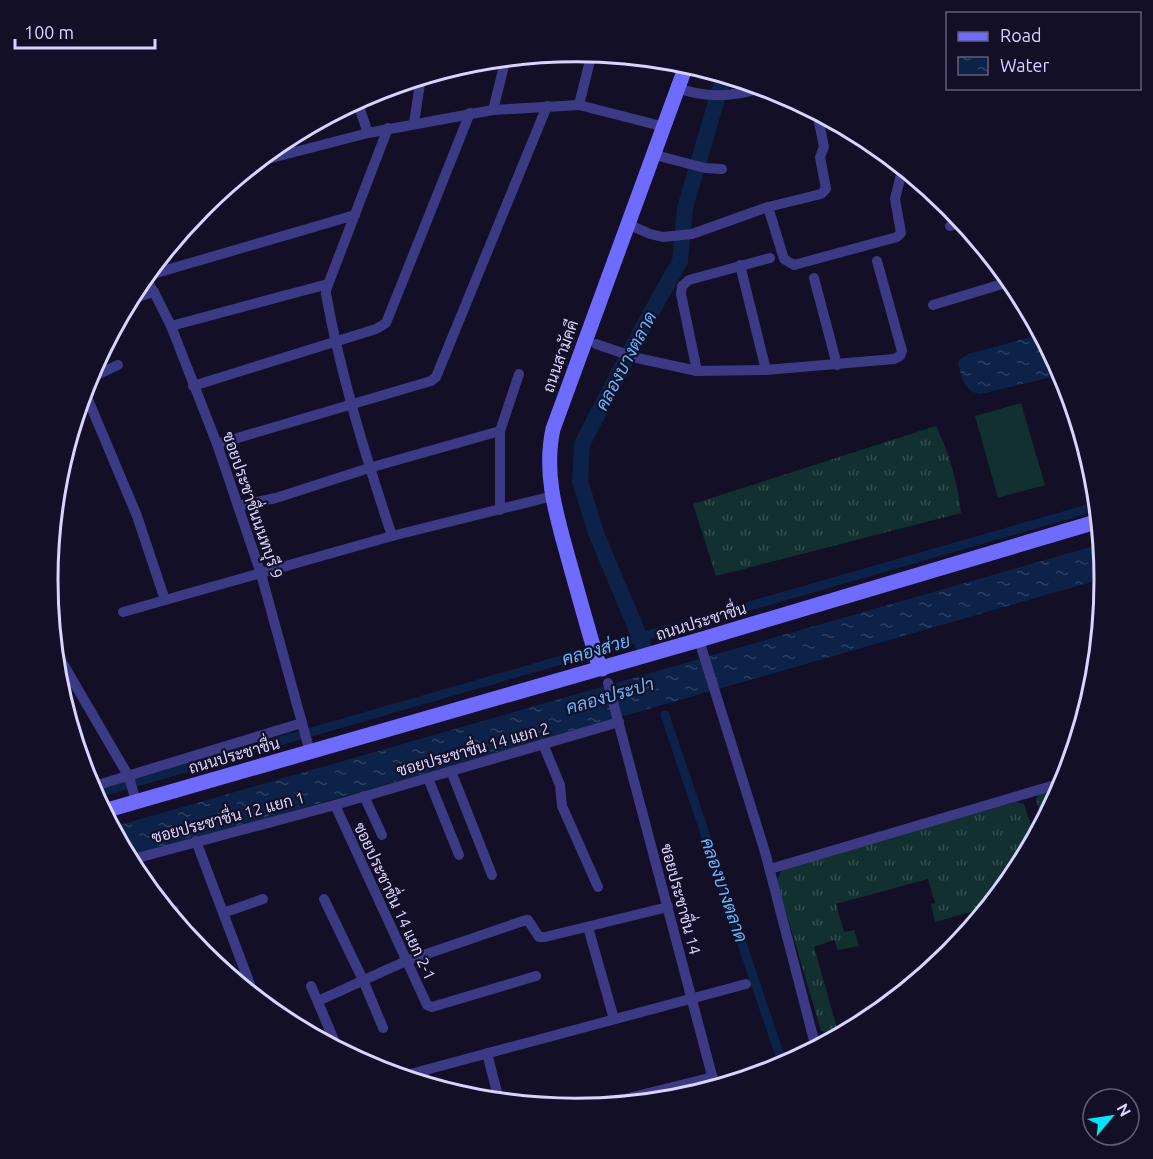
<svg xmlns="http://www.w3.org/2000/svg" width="1153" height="1159" font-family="Ubuntu,Sarabun,sans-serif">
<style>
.grass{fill:url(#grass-tufts)}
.park{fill:#12302f}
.water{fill:url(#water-ripples)}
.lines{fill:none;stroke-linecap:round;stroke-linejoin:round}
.canal{stroke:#0c2248;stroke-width:9}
.river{stroke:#0c2248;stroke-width:16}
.minor{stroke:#3d3a85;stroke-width:10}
.secondary{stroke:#6f6bff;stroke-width:15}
.labels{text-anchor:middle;stroke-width:4.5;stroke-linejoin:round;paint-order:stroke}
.street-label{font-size:16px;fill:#d9d4ff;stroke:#130f26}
.water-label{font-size:18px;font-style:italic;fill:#62b6ff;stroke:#130f26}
.rim{fill:none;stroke:#d9d4ff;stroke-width:3}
</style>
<defs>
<pattern id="grass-tufts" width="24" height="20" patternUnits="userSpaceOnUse" patternTransform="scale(1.5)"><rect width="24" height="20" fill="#12302f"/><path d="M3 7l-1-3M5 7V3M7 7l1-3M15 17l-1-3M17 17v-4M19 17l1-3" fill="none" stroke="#344d4e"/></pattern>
<pattern id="water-ripples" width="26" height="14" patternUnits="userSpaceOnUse" patternTransform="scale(1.5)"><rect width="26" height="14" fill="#0c2248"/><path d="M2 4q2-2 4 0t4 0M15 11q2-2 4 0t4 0" fill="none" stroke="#2f4163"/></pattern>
</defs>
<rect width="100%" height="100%" fill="#130f26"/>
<!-- grass -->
<g class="grass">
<path d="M936,426C949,452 958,484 961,513L716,576L693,504Z"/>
<path d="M1062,787L1053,803L1051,804V807L1043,822L1036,799L1039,794Z"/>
<path d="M1015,802L1024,804L1035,838L1016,873L988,907L935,922L931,904L935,903L928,879L836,904L844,932L854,930L859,946L838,950L834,940L814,947L837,1028L864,1021V1022C850,1030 836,1035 821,1031L777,881L780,872L792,866Z"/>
</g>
<!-- park -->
<path class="park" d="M1021,403L1045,485L998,498L975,416Z"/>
<!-- water -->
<g class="water">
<path d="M1042,334L1063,374L981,394C964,392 962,378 958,363L960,359L969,354Z"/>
<path d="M1101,544L1105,578L129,858L113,827Z"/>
</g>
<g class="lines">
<!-- canal -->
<g class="canal">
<path d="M665,715L783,1065"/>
<path d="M95,794L1098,506"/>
</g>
<!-- river -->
<path class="river" d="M643,645L596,533L580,481L582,444L642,329L680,261L685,208L724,75"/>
<!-- minor -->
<g class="minor">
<path d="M678,88C707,99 735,97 764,87"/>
<path d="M357,101L368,133"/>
<path d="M579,105L592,52"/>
<path d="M493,110L506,58"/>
<path d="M414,123L421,77"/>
<path d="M388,128L326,290V294C341,377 366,457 392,536"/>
<path d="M655,155L705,168L722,169"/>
<path d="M256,162L368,133L493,110L579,105L665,127"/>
<path d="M768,207L784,259L794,265L897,237L901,233L895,199L903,167"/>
<path d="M628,224L650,234L663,237L692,234L768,207L821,194L826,189L820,157L824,147L817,112"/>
<path d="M950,226L964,222"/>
<path d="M740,265L766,370"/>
<path d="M146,276L355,215"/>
<path d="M144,277L154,292L171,326L217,444L261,574L310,752"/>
<path d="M814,278L837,365"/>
<path d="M130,299L154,292"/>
<path d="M933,305L1012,281"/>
<path d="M171,326L328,284"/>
<path d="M596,344L637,358L697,371L766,370L894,359L900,356L902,351L877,261"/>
<path d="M697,371L681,294L682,286L689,280L770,258"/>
<path d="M88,379L118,365"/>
<path d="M193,386L376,329L386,323L470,113"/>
<path d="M84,390L137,516L165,600"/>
<path d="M217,444L431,381L436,377L547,106"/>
<path d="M238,506L276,498L369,468L500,431"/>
<path d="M500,510V431L519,374"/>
<path d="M123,612L392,536L553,496"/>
<path d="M699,640L765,852L816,1048"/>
<path d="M55,650L129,777L136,802"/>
<path d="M608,683L715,1087"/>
<path d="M543,744L560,785L562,806L598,887"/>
<path d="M451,771L492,875"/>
<path d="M428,778L459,855"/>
<path d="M91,787L302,723"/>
<path d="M364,796L382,835"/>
<path d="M335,805L427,1005L432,1007L536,976"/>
<path d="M196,841L254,995"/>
<path d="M136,858L143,881"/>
<path d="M130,860L335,805L619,722"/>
<path d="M770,869L1065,782"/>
<path d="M324,899L363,980L383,1028"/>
<path d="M169,912L174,910"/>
<path d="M223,913L263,899"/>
<path d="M588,927L614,1019"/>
<path d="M311,986L334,1040"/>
<path d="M318,1001L406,961L523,921L528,920L539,937H545L668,907"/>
<path d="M487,1053L499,1100"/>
<path d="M423,1071L426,1084"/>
<path d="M403,1076L746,984"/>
<path d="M596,1106L713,1077"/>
</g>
<!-- secondary -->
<g class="secondary">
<path d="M602,669L597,659C587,626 578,593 569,561C557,517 543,475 553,429L687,63"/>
<path d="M104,811L699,640L1099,521"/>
</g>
</g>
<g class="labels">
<!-- street labels -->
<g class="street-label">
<text transform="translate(560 356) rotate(-70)" y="6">ถนนสามัคคี</text>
<text transform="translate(253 505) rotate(71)" y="6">ซอยประชาชื่นนนทบุรี 9</text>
<text transform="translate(701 621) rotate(-17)" y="6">ถนนประชาชื่น</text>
<text transform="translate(473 749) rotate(-16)" y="6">ซอยประชาชื่น 14 แยก 2</text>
<text transform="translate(234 755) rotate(-16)" y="6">ถนนประชาชื่น</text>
<text transform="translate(228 817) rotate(-15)" y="6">ซอยประชาชื่น 12 แยก 1</text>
<text transform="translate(681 899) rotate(75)" y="6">ซอยประชาชื่น 14</text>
<text transform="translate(395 901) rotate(65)" y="6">ซอยประชาชื่น 14 แยก 2-1</text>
</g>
<!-- water labels -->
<g class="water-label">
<text transform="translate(626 361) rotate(-62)" y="6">คลองบางตลาด</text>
<text transform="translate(596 650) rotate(-16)" y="6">คลองส่วย</text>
<text transform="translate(610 696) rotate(-16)" y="6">คลองประปา</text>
<text transform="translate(724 890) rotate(71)" y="6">คลองบางตลาด</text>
</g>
</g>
<!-- crop -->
<path d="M0 0H1153V1159H0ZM58 580a518 518 0 1 1 1036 0a518 518 0 1 1-1036 0Z" fill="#130f26" fill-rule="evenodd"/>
<path class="rim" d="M58 580a518 518 0 1 1 1036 0a518 518 0 1 1-1036 0Z"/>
<!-- legend -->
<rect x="946" y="12" width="195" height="78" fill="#130f26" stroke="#625e7d" stroke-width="1.5"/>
<rect x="958" y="32" width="30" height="9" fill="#6f6bff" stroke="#625e7d" stroke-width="1.5"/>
<text x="1000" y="42" font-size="18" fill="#d9d4ff">Road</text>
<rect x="958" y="57" width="30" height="18" fill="url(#water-ripples)" stroke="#625e7d" stroke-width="1.5"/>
<text x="1000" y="72" font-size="18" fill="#d9d4ff">Water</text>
<!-- north arrow -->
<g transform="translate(1111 1117) rotate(61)"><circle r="28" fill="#130f26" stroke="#625e7d" stroke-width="1.5"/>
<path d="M0-4.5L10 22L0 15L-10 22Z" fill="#00e5ff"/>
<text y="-9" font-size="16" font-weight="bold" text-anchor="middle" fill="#d9d4ff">N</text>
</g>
<!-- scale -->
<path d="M15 39v9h140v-9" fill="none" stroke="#d9d4ff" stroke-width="3"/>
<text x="24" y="39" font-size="18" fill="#d9d4ff" stroke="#130f26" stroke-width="4.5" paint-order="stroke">100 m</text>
</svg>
